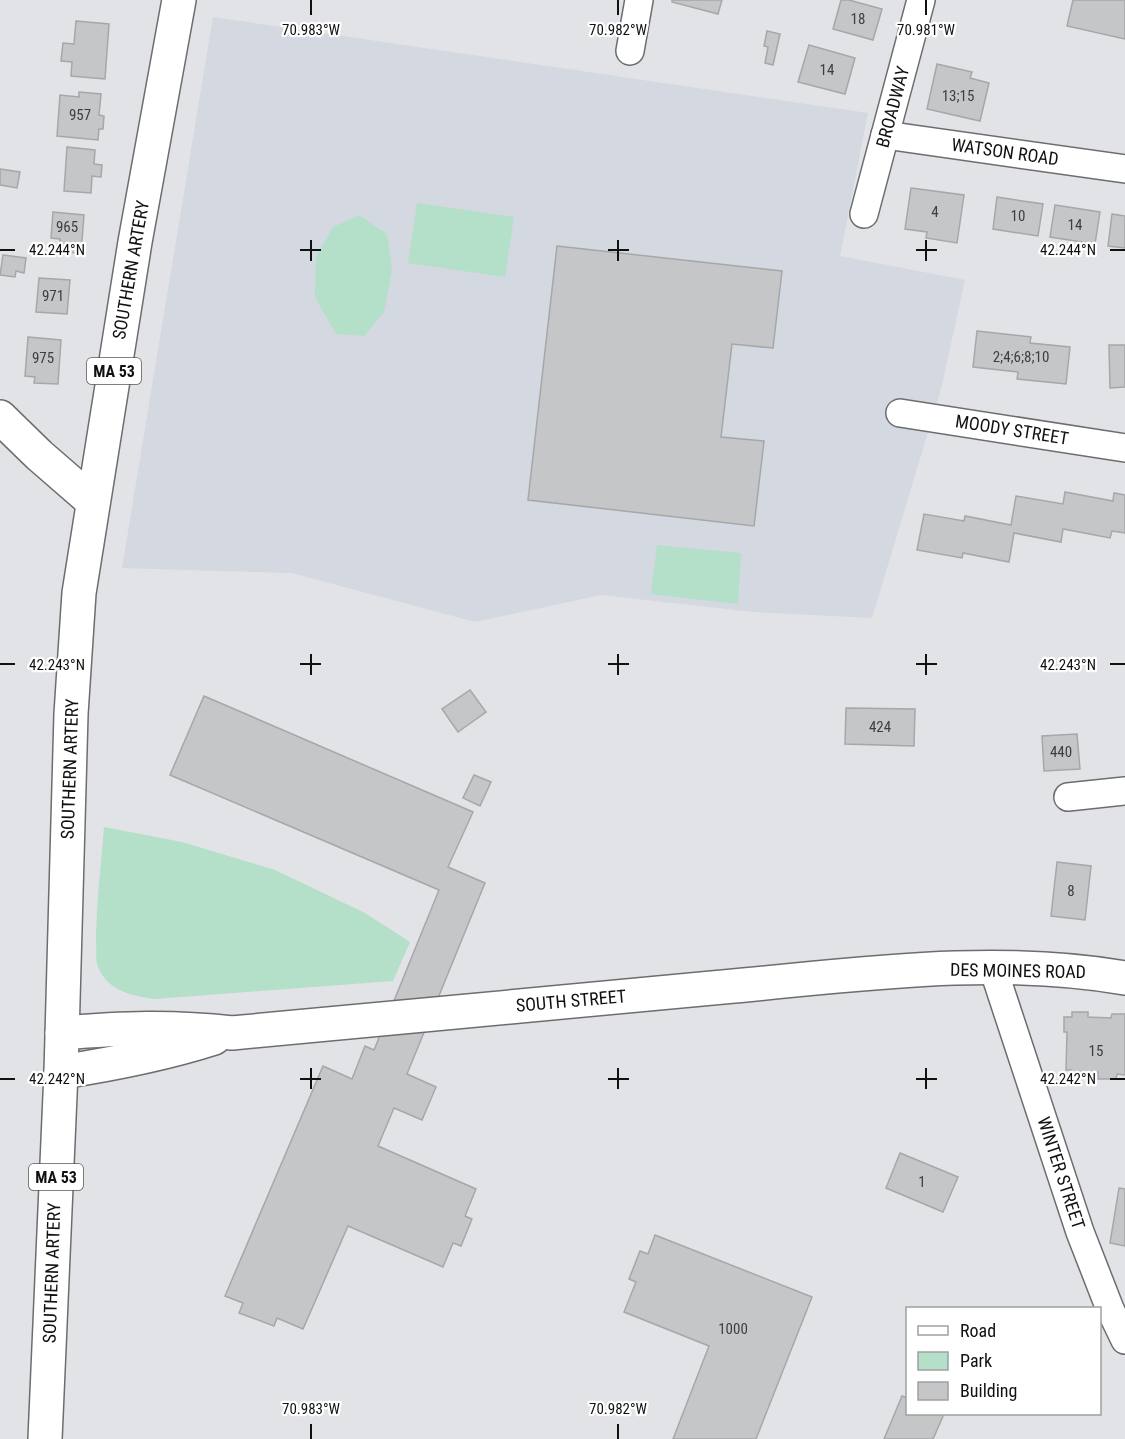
<svg xmlns="http://www.w3.org/2000/svg" width="1125" height="1439" font-family="'Roboto Condensed',sans-serif">
<style>
.built{fill:#d3d8e1}
.green{fill:#b4dfc8}
.building{fill:#c4c6c8;stroke:#a5a7a9;stroke-width:1.5}
.lines{fill:none;stroke-linecap:round;stroke-linejoin:round}
.street-casing{stroke:#6c6d6f;stroke-width:30}
.secondary-casing{stroke:#6c6d6f;stroke-width:36}
.primary-casing{stroke:#6c6d6f;stroke-width:36}
.street{stroke:#fff;stroke-width:27}
.secondary{stroke:#fff;stroke-width:33}
.primary{stroke:#fff;stroke-width:33}
.ticks{fill:none;stroke:#101111;stroke-width:2}
.labels{text-anchor:middle;stroke-width:4.5;stroke-linejoin:round;paint-order:stroke}
.number-label{font-size:15px;fill:#3d3e3f}
.shield{fill:#fff;stroke:#585858;stroke-width:1.5}
.shield-label{font-size:16px;font-weight:bold;fill:#101111}
.street-label{font-size:18px;fill:#101111;stroke:#fff}
.ticks-label{font-size:15px;text-anchor:middle;fill:#101111;stroke:#fff;stroke-width:4.5;stroke-linejoin:round;paint-order:stroke}
</style>
<rect width="100%" height="100%" fill="#e2e3e6"/>
<!-- built -->
<path class="built" d="M213,17L868,113L840,256L965,280L941,389L872,618L754,612L601,595L475,622L292,573L122,568Z"/>
<!-- green -->
<g class="green">
<path d="M417,203L514,217L505,277L408,263Z"/>
<path d="M359,215L387,234L392,270L384,312L364,336L336,334L315,297L316,257L333,227Z"/>
<path d="M657,545L741,553L738,604L651,594Z"/>
<path d="M104,827L182,842L275,870L365,913L410,942L393,981L155,999C132,996 108,991 98,967C95,961 97,950 96,944C96,905 101,866 104,827Z"/>
</g>
<!-- building -->
<g class="building">
<path d="M672,0H722L718,14L672,2Z"/>
<path d="M841,0H849L882,9L873,40L833,29Z"/>
<path d="M1073,0H1125V39L1067,26Z"/>
<path d="M76,21L109,24L105,79L71,76L72,62L61,61L63,43L74,44Z"/>
<path d="M767,31L780,34L773,65L765,63L768,47L764,46Z"/>
<path d="M809,45L855,58L845,94L798,82Z"/>
<path d="M937,64L972,72L970,78L989,83L980,121L927,109Z"/>
<path d="M79,92L101,94L99,115L104,116L103,129H99L98,140L57,136L60,95L79,97Z"/>
<path d="M67,147L95,150L94,164L102,165L101,177L92,176L91,193L64,191Z"/>
<path d="M0,169L20,172L17,188L0,185Z"/>
<path d="M911,188L964,195L957,243L926,238L927,232L905,229Z"/>
<path d="M997,197L1043,204L1038,236L993,229Z"/>
<path d="M1055,205L1100,212L1095,244L1050,237Z"/>
<path d="M53,212L84,215L81,253L59,252L60,239L51,238Z"/>
<path d="M1112,214L1125,216V248L1108,246Z"/>
<path d="M557,246L782,271L773,348L732,344L721,437L764,441L754,526L528,500Z"/>
<path d="M3,255L26,258L24,273L16,271L15,277L0,275Z"/>
<path d="M39,278L70,280L67,314L36,312Z"/>
<path d="M977,331L1031,337L1030,343L1070,347L1066,384L1017,379L1018,372L973,367Z"/>
<path d="M28,337L61,340L58,384L34,383L35,377L25,376Z"/>
<path d="M1109,345H1125V387L1110,388Z"/>
<path d="M1065,492L1113,501L1114,493L1125,495V533L1112,531L1110,538L1063,529L1061,542L1014,533L1009,562L963,553L962,558L917,550L924,514L964,521L965,516L1011,525L1016,496L1063,504Z"/>
<path d="M470,690L486,712L458,732L442,709Z"/>
<path d="M204,696L473,812L448,867L485,883L407,1074L436,1087L422,1120L394,1108L378,1146L476,1189L465,1216L472,1219L461,1246L453,1243L443,1267L348,1226L303,1329L277,1318L274,1326L239,1313L243,1303L225,1296L323,1066L352,1079L365,1046L374,1050L439,890L170,775Z"/>
<path d="M846,708L915,709L914,746L845,744Z"/>
<path d="M1077,734L1080,769L1044,771L1042,736Z"/>
<path d="M474,775L491,782L480,806L463,798Z"/>
<path d="M1057,862L1091,866L1085,920L1051,916Z"/>
<path d="M1072,1012H1088V1017L1111,1018L1112,1014H1125V1075L1117,1074L1116,1079H1098V1072H1091V1077L1071,1076V1070H1066L1067,1032H1064V1017H1072Z"/>
<path d="M900,1153L958,1177L943,1212L886,1188Z"/>
<path d="M1119,1188L1125,1189V1246L1110,1243Z"/>
<path d="M655,1235L812,1297L756,1439H673L709,1346L624,1312L636,1282L629,1279L640,1251L648,1254Z"/>
<path d="M902,1396L908,1398V1414H944L933,1439H884Z"/>
</g>
<g class="lines">
<defs>
<g id="street">
<path d="M630,51L639,0"/>
<path d="M885,135L1125,169"/>
<path d="M864,214L921,0"/>
<path d="M900,413L1125,448"/>
<path d="M1068,797L1125,791"/>
<path d="M993,968L1080,1232L1110,1309L1125,1340"/>
</g>
<g id="secondary">
<path d="M0,417L39,455L92,501"/>
<path d="M62,1033C122,1028 172,1026 232,1033C396,1017 560,1002 723,987C856,975 993,955 1125,978"/>
<path d="M61,1072C113,1064 164,1054 214,1038"/>
</g>
<path id="primary" d="M45,1439L61,1072L71,714L79,593L135,242L179,0"/>
</defs>
<!-- street casing -->
<use href="#street" class="street-casing"/>
<!-- secondary casing -->
<use href="#secondary" class="secondary-casing"/>
<!-- primary casing -->
<use href="#primary" class="primary-casing"/>
<!-- street -->
<use href="#street" class="street"/>
<!-- secondary -->
<use href="#secondary" class="secondary"/>
<!-- primary -->
<use href="#primary" class="primary"/>
</g>
<!-- ticks -->
<path class="ticks" d="M311,0V15M618,0V15M926,0V15M311,240V261M618,240V261M926,240V261M0,250H15M300,250H321M608,250H629M916,250H937M1110,250H1125M311,654V675M618,654V675M926,654V675M0,664H15M300,664H321M608,664H629M916,664H937M1110,664H1125M311,1068V1089M618,1068V1089M926,1068V1089M0,1079H15M300,1079H321M608,1079H629M916,1079H937M1110,1079H1125M311,1424V1439M618,1424V1439"/>
<g class="labels">
<!-- number labels -->
<g class="number-label">
<text x="858" y="24">18</text>
<text x="827" y="75">14</text>
<text x="958" y="101">13;15</text>
<text x="80" y="120">957</text>
<text x="935" y="217">4</text>
<text x="1018" y="221">10</text>
<text x="1075" y="230">14</text>
<text x="67" y="232">965</text>
<text x="53" y="301">971</text>
<text x="1021" y="362">2;4;6;8;10</text>
<text x="43" y="363">975</text>
<text x="880" y="732">424</text>
<text x="1061" y="757">440</text>
<text x="1071" y="896">8</text>
<text x="1096" y="1056">15</text>
<text x="922" y="1187">1</text>
<text x="733" y="1334">1000</text>
</g>
<!-- shield labels -->
<g class="shield">
<rect x="87" y="358" width="54" height="26" rx="4.5"/>
<rect x="29" y="1164" width="54" height="26" rx="4.5"/>
</g>
<g class="shield-label">
<text x="114" y="377">MA 53</text>
<text x="56" y="1183">MA 53</text>
</g>
<!-- street labels -->
<g class="street-label">
<text transform="translate(893 107) rotate(-75)" y="6">BROADWAY</text>
<text transform="translate(1005 152) rotate(8)" y="6">WATSON ROAD</text>
<text transform="translate(131 270) rotate(-80)" y="6">SOUTHERN ARTERY</text>
<text transform="translate(1012 430) rotate(9)" y="6">MOODY STREET</text>
<text transform="translate(70 769) rotate(-88)" y="6">SOUTHERN ARTERY</text>
<text transform="translate(1018 971) rotate(1)" y="6">DES MOINES ROAD</text>
<text transform="translate(571 1001) rotate(-5)" y="6">SOUTH STREET</text>
<text transform="translate(1061 1173) rotate(72)" y="6">WINTER STREET</text>
<text transform="translate(52 1273) rotate(-88)" y="6">SOUTHERN ARTERY</text>
</g>
</g>
<g class="ticks-label">
<text x="311" y="35">70.983°W</text>
<text x="618" y="35">70.982°W</text>
<text x="926" y="35">70.981°W</text>
<text x="57" y="255">42.244°N</text>
<text x="1068" y="255">42.244°N</text>
<text x="57" y="670">42.243°N</text>
<text x="1068" y="670">42.243°N</text>
<text x="57" y="1084">42.242°N</text>
<text x="1068" y="1084">42.242°N</text>
<text x="311" y="1414">70.983°W</text>
<text x="618" y="1414">70.982°W</text>
</g>
<!-- legend -->
<rect x="906" y="1307" width="195" height="108" fill="#ffffff" stroke="#9fa0a0" stroke-width="1.5"/>
<rect x="918" y="1326" width="30" height="9" fill="#ffffff" stroke="#9fa0a0" stroke-width="1.5"/>
<text x="960" y="1337" font-size="18" fill="#101111">Road</text>
<rect x="918" y="1352" width="30" height="18" fill="#b4dfc8" stroke="#9fa0a0" stroke-width="1.5"/>
<text x="960" y="1367" font-size="18" fill="#101111">Park</text>
<rect x="918" y="1382" width="30" height="18" fill="#c4c6c8" stroke="#9fa0a0" stroke-width="1.5"/>
<text x="960" y="1397" font-size="18" fill="#101111">Building</text>
</svg>
